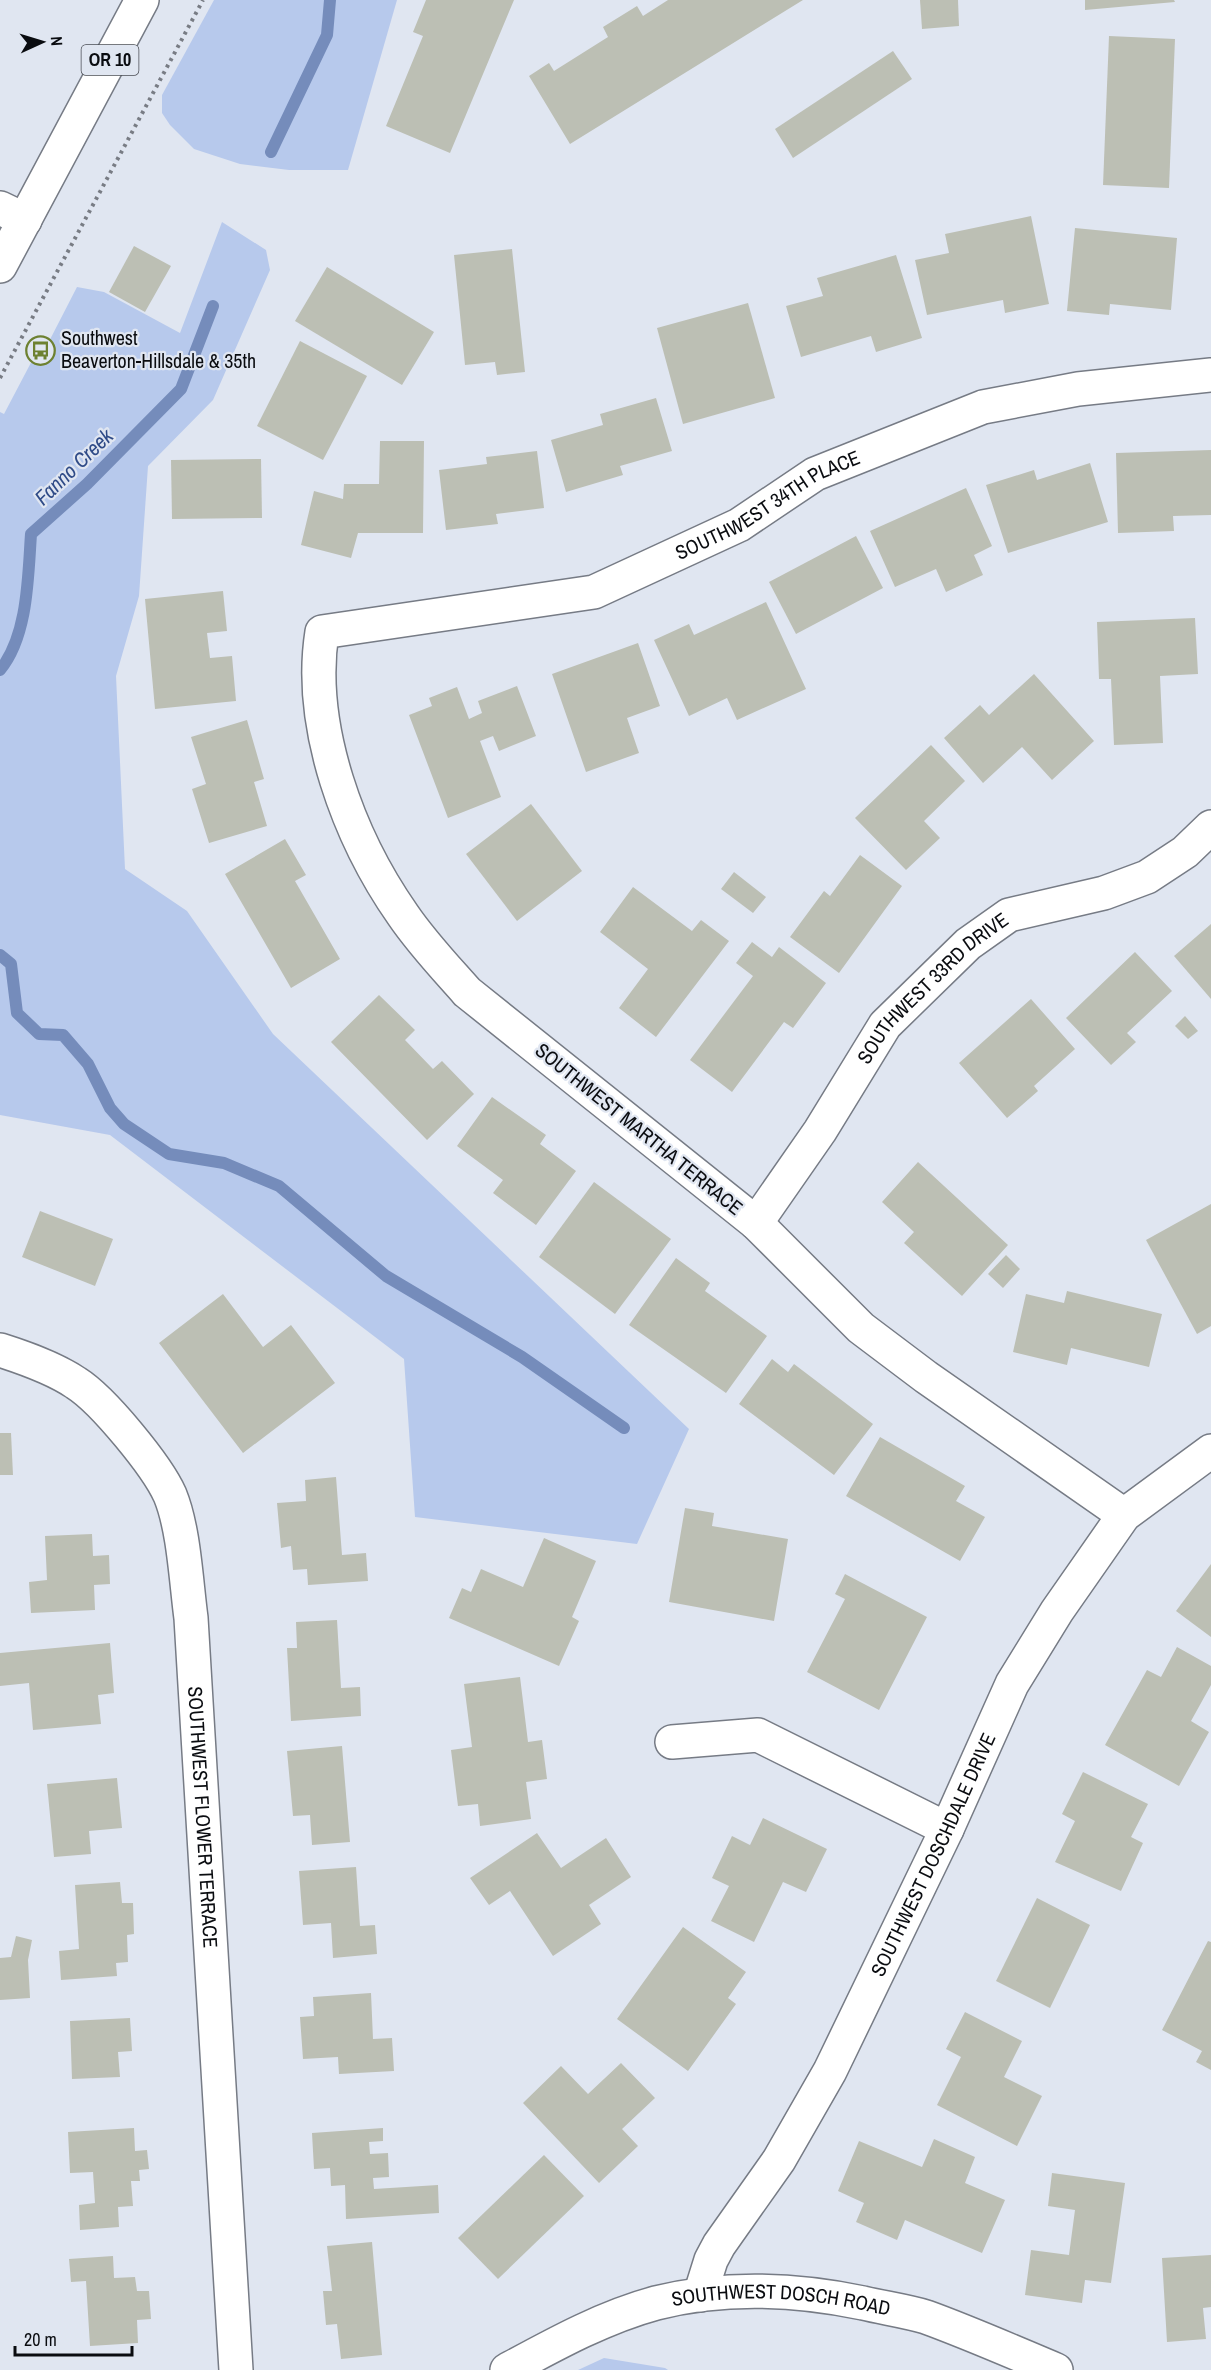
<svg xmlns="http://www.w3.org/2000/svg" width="1211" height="2370" font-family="'Archivo Narrow',sans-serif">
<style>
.green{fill:#b7c9ec}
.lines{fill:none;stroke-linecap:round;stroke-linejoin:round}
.stream{stroke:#758cbb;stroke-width:12}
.building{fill:#bcbfb4}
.street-casing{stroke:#767b85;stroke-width:36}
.secondary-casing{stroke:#767b85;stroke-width:36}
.primary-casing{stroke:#767b85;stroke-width:36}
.path{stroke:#787c84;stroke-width:4;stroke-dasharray:3 4.5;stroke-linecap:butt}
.street{stroke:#fff;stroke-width:33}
.secondary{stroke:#fff;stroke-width:33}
.primary{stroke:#fff;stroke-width:33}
.labels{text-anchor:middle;stroke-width:4.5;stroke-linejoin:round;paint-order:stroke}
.shield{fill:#e0e6f1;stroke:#4a4d54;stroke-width:1.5}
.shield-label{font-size:18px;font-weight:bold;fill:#0a0c10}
.poi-label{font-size:20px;fill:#0a0c10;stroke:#e0e6f1;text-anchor:start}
.street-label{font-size:20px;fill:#0a0c10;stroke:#e0e6f1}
.water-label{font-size:21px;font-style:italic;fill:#2f4b87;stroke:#e0e6f1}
</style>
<rect width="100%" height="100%" fill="#e0e6f1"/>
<!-- green -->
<g class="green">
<path d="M214,0H397L348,170H289L240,164L194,149L170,125L162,113V95Z"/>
<path d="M222,222L266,250L270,270L213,400L148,466L139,596L116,676L125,869L187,911L273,1034L689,1429L637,1544L415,1517L404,1359L110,1135L0,1115V412L4,414L35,355L41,357L77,287L104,292L180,333Z"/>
<path d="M604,2358L665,2368L668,2370H578Z"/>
</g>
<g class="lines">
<!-- stream -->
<g class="stream">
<path d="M271,152L327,35L330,0"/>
<path d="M0,670C28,636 28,577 31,534L87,484L181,389L213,306"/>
<path d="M0,955L11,964L17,1013L39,1034L63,1035L88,1064L110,1108L124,1124L169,1154L224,1163L279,1186L386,1276L522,1357L624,1428"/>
</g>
</g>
<!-- building -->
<g class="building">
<path d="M426,0H514L450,153L386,126L423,36L413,32Z"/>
<path d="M668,0H803L570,144L529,76L549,63L554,71L608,37L603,27L637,6L643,16Z"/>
<path d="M920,0H958L959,26L922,29Z"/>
<path d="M1085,0H1174L1175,2L1085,10Z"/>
<path d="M1109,36L1175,39L1169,188L1103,185Z"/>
<path d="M893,51L912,79L793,158L775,129Z"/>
<path d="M1031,216L1049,304L1005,313L1003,300L927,315L915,260L949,253L945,234Z"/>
<path d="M1075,228L1177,238L1171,310L1110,304L1109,315L1067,311Z"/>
<path d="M134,246L171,266L145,312L109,292Z"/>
<path d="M512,249L525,372L497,375L495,362L465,365L454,255Z"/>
<path d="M896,255L922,338L876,352L871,336L801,357L786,306L823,296L817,278Z"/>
<path d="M327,267L434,332L402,385L295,321Z"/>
<path d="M748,303L775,398L683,424L657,328Z"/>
<path d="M300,341L367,376L323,460L257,426Z"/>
<path d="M656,398L672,451L620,466L623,475L566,492L551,440L603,425L600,414Z"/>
<path d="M380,441H424L423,533H358L351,558L301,545L314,491L343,499L344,484H379Z"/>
<path d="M1211,450V515L1173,516L1174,531L1118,533L1116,453Z"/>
<path d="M537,451L544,508L496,514L498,524L446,530L439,470L487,464L486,457Z"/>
<path d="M261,459L262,518L172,519L171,460Z"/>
<path d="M1090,463L1108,522L1008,553L986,485L1034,470L1037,480Z"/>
<path d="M966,488L992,546L974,555L983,575L946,592L936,569L895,587L870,531Z"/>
<path d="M856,536L883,588L796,634L769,582Z"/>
<path d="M223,591L227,631L207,633L210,658L232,656L236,701L155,709L145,599Z"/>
<path d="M766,602L806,689L737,720L727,698L689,716L654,640L689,624L694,635Z"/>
<path d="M1195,618L1198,674L1160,676L1163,743L1114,745L1111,679H1099L1097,622Z"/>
<path d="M638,643L660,706L627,718L639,753L586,772L552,674Z"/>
<path d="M1034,674L1094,741L1052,780L1022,747L983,783L944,738L980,705L989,715Z"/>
<path d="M517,686L536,736L499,751L493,736L480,741L501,797L448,818L409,715L432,706L429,698L457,687L469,719L482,713L478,701Z"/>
<path d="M247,720L264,779L254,782L267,826L209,843L192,789L206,784L191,737Z"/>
<path d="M931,745L965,781L924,821L940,838L906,870L855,818Z"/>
<path d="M531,804L582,871L517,921L466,854Z"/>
<path d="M285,839L306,875L295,881L340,959L291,988L225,874Z"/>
<path d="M860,855L902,886L839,973L790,937L824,891L830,896Z"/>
<path d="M734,872L766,897L753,913L721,889Z"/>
<path d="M633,887L692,931L701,920L729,941L656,1037L619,1008L648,969L600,932Z"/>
<path d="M1211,924V999L1174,956Z"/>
<path d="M752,942L772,957L779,947L826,983L793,1028L784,1022L732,1092L690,1060L753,976L736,963Z"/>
<path d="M1135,952L1172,991L1127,1033L1136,1042L1111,1065L1066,1018Z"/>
<path d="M379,995L415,1030L405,1040L433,1069L442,1061L474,1094L427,1140L331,1042Z"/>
<path d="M1031,999L1075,1049L1034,1086L1038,1091L1007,1118L959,1063Z"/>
<path d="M1185,1016L1198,1031L1188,1039L1175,1026Z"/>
<path d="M492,1097L546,1135L540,1144L576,1171L536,1225L493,1193L503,1180L457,1146Z"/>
<path d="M918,1162L1008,1245L962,1296L904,1243L914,1232L882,1202Z"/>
<path d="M594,1182L671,1239L615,1314L539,1257Z"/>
<path d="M1211,1204V1326L1197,1334L1146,1240Z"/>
<path d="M40,1211L113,1239L95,1286L22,1257Z"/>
<path d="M1006,1255L1020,1269L1003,1288L988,1274Z"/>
<path d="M676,1258L710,1283L705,1291L767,1336L726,1393L629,1325Z"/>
<path d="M1067,1291L1162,1314L1149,1367L1071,1348L1067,1365L1013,1352L1026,1294L1064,1303Z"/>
<path d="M223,1294L263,1347L291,1325L335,1383L243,1453L159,1343Z"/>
<path d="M772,1359L788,1372L794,1364L873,1424L834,1475L739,1404Z"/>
<path d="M0,1433H11L13,1475H0Z"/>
<path d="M880,1437L965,1486L956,1501L985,1517L960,1561L846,1496Z"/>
<path d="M336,1477L342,1555L366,1553L368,1581L308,1585L307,1569L293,1570L291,1546L281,1548L277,1503L306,1501L305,1480Z"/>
<path d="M685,1508L714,1513L712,1526L788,1539L774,1621L669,1602Z"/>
<path d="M92,1534L93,1556L109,1555L110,1584L94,1585L95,1610L31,1613L29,1582L47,1580L45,1536Z"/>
<path d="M544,1538L596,1561L572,1617L579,1621L559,1666L449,1618L462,1588L471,1592L481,1569L523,1587Z"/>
<path d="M1211,1564V1637L1176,1611Z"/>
<path d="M845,1574L927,1617L879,1710L807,1672L845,1599L835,1594Z"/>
<path d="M337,1620L341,1688L360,1687L361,1716L291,1721L287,1648H297L296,1622Z"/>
<path d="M110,1643L114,1693L98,1695L101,1724L33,1730L29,1683L0,1686V1653Z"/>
<path d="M1177,1647L1211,1666V1685L1191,1721L1209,1732L1179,1786L1105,1745L1147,1670L1161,1677Z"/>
<path d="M520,1677L528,1742L542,1740L547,1779L526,1782L531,1819L480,1826L478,1804L458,1806L451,1750L472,1747L464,1684Z"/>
<path d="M342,1746L350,1842L312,1845L310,1815L293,1816L287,1751Z"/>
<path d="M1083,1772L1148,1804L1131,1837L1143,1843L1121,1891L1055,1862L1075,1821L1062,1814Z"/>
<path d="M117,1778L122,1828L89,1831L91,1854L54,1857L47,1784Z"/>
<path d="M763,1818L827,1849L806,1892L783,1882L754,1942L711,1921L729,1886L712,1878L732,1836L750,1845Z"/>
<path d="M537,1833L561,1868L606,1838L631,1877L589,1905L601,1924L553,1956L510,1891L489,1905L470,1878Z"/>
<path d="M356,1867L360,1926L375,1925L377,1954L333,1958L331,1923L303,1925L299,1871Z"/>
<path d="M120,1882L122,1903H133L134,1934L127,1935L128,1962L116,1963L117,1976L61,1980L59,1951L79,1949L75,1885Z"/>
<path d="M1037,1898L1090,1925L1050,2008L996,1981Z"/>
<path d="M683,1927L746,1972L728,1998L736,2004L688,2071L617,2019Z"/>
<path d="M16,1936L32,1940L28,1960L30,1998L0,2000V1958L11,1957Z"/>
<path d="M1208,1941L1211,1942V2070L1196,2062L1202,2051L1162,2030Z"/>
<path d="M371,1993L373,2039L392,2038L394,2071L339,2074L338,2057L303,2059L300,2017L314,2016L313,1997Z"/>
<path d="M965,2012L1022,2041L1004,2077L1042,2096L1017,2146L937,2105L961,2057L946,2049Z"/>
<path d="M130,2018L132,2051L118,2052L120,2077L72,2079L70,2021Z"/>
<path d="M621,2063L655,2098L622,2129L638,2146L599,2183L523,2103L561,2066L588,2094Z"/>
<path d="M134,2128L135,2151L147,2150L149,2169L139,2170L140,2181H131L133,2206L118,2207L119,2227L80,2230L79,2205L95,2203L93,2172L70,2173L68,2132Z"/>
<path d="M383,2128V2141L369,2142L370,2154L388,2153L389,2177L373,2178L374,2189L438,2185L439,2213L346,2219L345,2185L331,2186L330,2168L314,2169L312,2133Z"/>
<path d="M934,2139L975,2157L965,2183L1005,2200L982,2253L905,2220L897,2240L856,2222L864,2203L838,2191L859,2141L922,2167Z"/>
<path d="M544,2155L584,2196L498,2279L458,2238Z"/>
<path d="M1052,2173L1125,2183L1111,2283L1085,2280L1082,2303L1025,2295L1031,2250L1069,2255L1075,2210L1048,2206Z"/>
<path d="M372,2242L382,2355L341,2359L337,2324L326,2325L323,2291H332L327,2246Z"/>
<path d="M1211,2255V2307L1203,2308L1206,2339L1167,2342L1162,2258Z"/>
<path d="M113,2256L114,2278L135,2277L137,2291H149L151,2319L137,2320L138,2343L90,2346L86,2281L71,2282L69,2259Z"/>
</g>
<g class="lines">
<defs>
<g id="street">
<path d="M0,208L25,220"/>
<path id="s1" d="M756,1223L820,1131L885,1025L968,944L1009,915L1104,893L1147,877L1185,852L1211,827"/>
<path id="s2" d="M0,1350C25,1358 54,1368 76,1383C103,1400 157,1466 170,1495C184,1529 186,1581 191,1618L236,2370"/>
<path id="s3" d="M1124,1515L926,1377L861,1328L756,1223L467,992C445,967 422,943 403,915C349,838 307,727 322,632L594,592L739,525L815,474L983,407L1078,389L1211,375"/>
<path d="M672,1742L758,1735L947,1829"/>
<path id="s4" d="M700,2295L711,2260L719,2245L779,2160L830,2071L947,1829L1012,1684L1057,1611L1124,1515L1211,1451"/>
</g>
<g id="secondary">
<path id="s5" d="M507,2370C555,2344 604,2317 656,2303C724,2286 796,2289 863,2303C884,2308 906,2311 926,2317C970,2333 1013,2352 1056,2370"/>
</g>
<path id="primary" d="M0,266L142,0"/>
</defs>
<!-- street casing -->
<use href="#street" class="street-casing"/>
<!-- secondary casing -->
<use href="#secondary" class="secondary-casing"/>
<!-- primary casing -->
<use href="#primary" class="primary-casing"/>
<!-- path -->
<path class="path" d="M0,378L203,0"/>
<!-- street -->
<use href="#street" class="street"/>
<!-- secondary -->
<use href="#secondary" class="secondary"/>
<!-- primary -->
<use href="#primary" class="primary"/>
</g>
<!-- icons -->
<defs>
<symbol id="bus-ring" viewBox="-11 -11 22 22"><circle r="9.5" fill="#e0e6f1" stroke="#6d8131" stroke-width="1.5"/><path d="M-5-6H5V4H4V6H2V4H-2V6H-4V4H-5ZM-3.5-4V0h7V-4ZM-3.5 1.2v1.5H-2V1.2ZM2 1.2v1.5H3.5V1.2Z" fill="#6d8131"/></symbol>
</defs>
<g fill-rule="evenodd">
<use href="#bus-ring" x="24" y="334" width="33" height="33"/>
</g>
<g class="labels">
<!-- shield labels -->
<rect class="shield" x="81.5" y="45" width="57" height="30" rx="4.5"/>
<g class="shield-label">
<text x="110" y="66">OR 10</text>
</g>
<!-- poi labels -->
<g class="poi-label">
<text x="61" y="345">Southwest<tspan x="61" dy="23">Beaverton-Hillsdale &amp; 35th</tspan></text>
</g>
<!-- street labels -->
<g class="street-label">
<text dy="7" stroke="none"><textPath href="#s3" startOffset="1712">SOUTHWEST 34TH PLACE</textPath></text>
<text dy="7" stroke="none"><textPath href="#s1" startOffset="296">SOUTHWEST 33RD DRIVE</textPath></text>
<text transform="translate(639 1129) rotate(39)" y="7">SOUTHWEST MARTHA TERRACE</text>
<text dy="7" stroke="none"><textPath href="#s2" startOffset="555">SOUTHWEST FLOWER TERRACE</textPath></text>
<text dy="7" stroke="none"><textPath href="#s4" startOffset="500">SOUTHWEST DOSCHDALE DRIVE</textPath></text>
<text dy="7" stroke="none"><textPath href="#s5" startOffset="290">SOUTHWEST DOSCH ROAD</textPath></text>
</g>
<!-- water labels -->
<g class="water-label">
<text transform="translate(74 467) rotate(-44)" y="7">Fanno Creek</text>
</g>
</g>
<!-- north arrow -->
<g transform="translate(42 42) rotate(86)" stroke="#e0e6f1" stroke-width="4.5" paint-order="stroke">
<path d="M0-4.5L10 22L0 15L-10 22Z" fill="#0a0c10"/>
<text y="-9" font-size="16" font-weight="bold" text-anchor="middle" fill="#0a0c10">N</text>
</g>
<!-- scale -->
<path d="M15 2346v9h117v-9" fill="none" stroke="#0a0c10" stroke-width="3"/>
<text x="24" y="2346" font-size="18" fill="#0a0c10" stroke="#e0e6f1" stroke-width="4.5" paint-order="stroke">20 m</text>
</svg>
